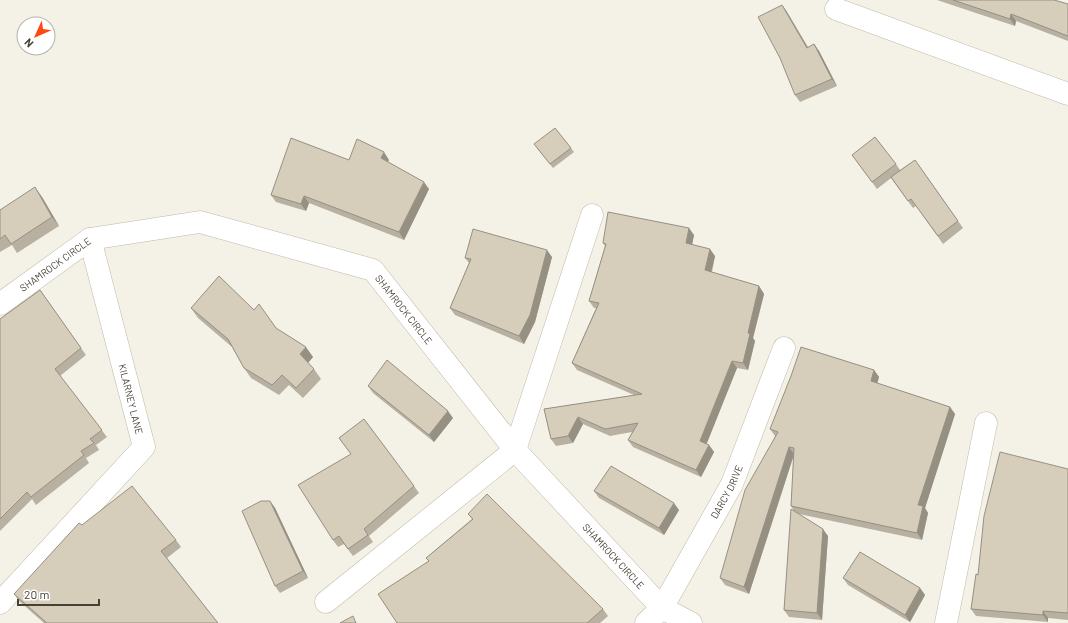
<svg xmlns="http://www.w3.org/2000/svg" width="1068" height="623" font-family="Barlow,sans-serif">
<style>
.lines{fill:none;stroke-linecap:round;stroke-linejoin:round}
.minor-casing{stroke:#c0b9a8;stroke-width:23}
.minor{stroke:#fff;stroke-width:22}
.wall{fill:#b8b1a1}
.shaded-wall{fill:#969083}
.building{fill:#d6cebb;stroke:#969083}
.labels{text-anchor:middle;stroke-width:4;stroke-linejoin:round;paint-order:stroke}
.street-label{font-size:10px;fill:#474135;stroke:#fff}
</style>
<rect width="100%" height="100%" fill="#f4f1e6"/>
<g class="lines">
<defs>
<g id="minor">
<path d="M836,9L1068,94"/>
<path id="s1" d="M0,304L90,239L200,222L373,270L515,450L662,608L691,623"/>
<path d="M326,602L515,450L592,215"/>
<path d="M0,603L144,447L90,239"/>
<path id="s2" d="M646,623L662,608L732,484L784,348"/>
<path d="M946,623L986,423"/>
</g>
</defs>
<!-- minor casing -->
<use href="#minor" class="minor-casing"/>
<!-- minor -->
<use href="#minor" class="minor"/>
</g>
<!-- wall -->
<g class="wall">
<path d="M937,0H1054L1068,4V41L1016,21L1015,26Z"/>
<path d="M782,5L787,12L808,47L814,44L819,51L837,86L800,102L795,95Z"/>
<path d="M555,128L574,152L553,168L537,148Z"/>
<path d="M852,155L896,164L900,170L915,160L963,228L943,244L916,206L913,208L891,178L877,189Z"/>
<path d="M349,160H389L387,162L429,189L404,240L309,203L306,211L276,202L271,195Z"/>
<path d="M42,197L59,226L17,253L12,245L0,252V210Z"/>
<path d="M694,235L692,244L715,256L712,272L759,286L764,294L753,338L755,341L748,370L737,368L706,444L709,445L714,452L701,477L633,447L628,440L632,432L610,436L583,424L573,443L556,446L551,439L544,409L634,395L577,370L572,363L596,308H594L589,301L605,246L603,243Z"/>
<path d="M552,257L535,322L524,344L455,315L450,308L469,263L465,258Z"/>
<path d="M40,290L86,355L60,376L107,437L96,445L99,450L86,458L89,463L36,505L32,499L0,531V319Z"/>
<path d="M191,308L254,310L276,329L313,357L308,363L314,369L321,379L303,398L289,385L279,395L251,378L244,368L232,347L198,318Z"/>
<path d="M874,370L879,377L877,383L950,407L955,414L925,508L928,513L922,540L799,514L828,536L822,620L789,617L784,610L794,511L791,506L794,455L749,594L725,585L720,578L775,436L770,429Z"/>
<path d="M368,386L453,418L434,442L373,393Z"/>
<path d="M339,438L414,486L419,493L369,536L373,542L353,556L344,544L338,547L333,540L351,454Z"/>
<path d="M1068,469V620L1048,618V622L976,616L971,609L978,575Z"/>
<path d="M594,491L679,510L664,535L599,498Z"/>
<path d="M270,501L275,508L308,578L280,593L275,586Z"/>
<path d="M468,514L603,609L608,616L600,623H397L429,562L426,558L472,519Z"/>
<path d="M82,525L176,540L181,547L167,558L218,623H44L19,601L14,594Z"/>
<path d="M843,578L920,588L925,595L910,622L848,585Z"/>
</g>
<!-- shaded-wall -->
<g class="shaded-wall">
<path d="M782,5L787,12L812,55L807,48Z"/>
<path d="M1011,14L1016,21L1015,26L1010,19Z"/>
<path d="M814,44L819,51L837,86L832,79Z"/>
<path d="M384,152L389,160L386,165L381,158Z"/>
<path d="M424,182L429,189L404,240L399,232Z"/>
<path d="M35,187L42,197L59,226L52,217Z"/>
<path d="M304,196L309,203L306,211L301,204Z"/>
<path d="M689,228L694,235L691,250L686,243Z"/>
<path d="M710,249L715,256L710,277L705,270Z"/>
<path d="M547,250L552,257L535,322L524,344L519,336Z"/>
<path d="M759,286L764,294L753,338L755,341L748,370L743,363L748,333Z"/>
<path d="M306,347L313,357L307,364L300,354Z"/>
<path d="M732,361L737,368L705,448L700,441Z"/>
<path d="M874,370L879,377L876,388L871,381Z"/>
<path d="M950,407L955,414L925,508L928,513L922,540L917,533L918,505Z"/>
<path d="M448,411L453,418L434,442L429,435Z"/>
<path d="M578,417L583,424L573,443L568,436Z"/>
<path d="M709,445L714,452L701,477L696,470Z"/>
<path d="M789,447L794,454L749,594L744,587Z"/>
<path d="M270,501L275,508L308,578L303,571Z"/>
<path d="M674,503L679,510L664,535L659,528Z"/>
<path d="M823,529L828,536L822,620L817,613Z"/>
<path d="M920,588L925,595L910,622L905,615Z"/>
<path d="M1043,611L1048,618V622L1043,615Z"/>
</g>
<!-- building -->
<g class="building">
<path d="M953,0H1054L1068,4V36L1011,14L1010,19Z"/>
<path d="M782,5L807,48L814,44L832,79L795,95L780,58L758,17Z"/>
<path d="M555,128L571,148L550,164L534,144Z"/>
<path d="M875,137L896,164L872,182L852,155Z"/>
<path d="M291,138L349,160L357,139L384,152L381,158L424,182L399,232L304,196L301,204L271,195Z"/>
<path d="M915,160L958,221L938,236L911,199L908,201L891,177Z"/>
<path d="M35,187L52,217L11,244L5,235L0,239V210Z"/>
<path d="M608,212L689,228L686,243L710,249L705,270L759,286L748,333L750,334L743,363L732,361L700,441L709,445L696,470L628,440L638,423L605,429L578,417L568,436L551,439L544,409L642,394L572,363L599,303L589,301L606,244L603,243Z"/>
<path d="M473,229L547,250L530,315L519,336L450,308L471,259L465,258Z"/>
<path d="M219,276L254,310L259,304L276,328L306,347L300,354L314,369L296,388L282,375L272,385L244,368L228,339L191,308Z"/>
<path d="M40,290L81,348L55,369L102,430L90,439L94,443L81,451L84,455L31,497L27,492L0,519V319Z"/>
<path d="M801,347L874,370L871,381L950,407L918,505L923,506L917,533L791,506L794,448L789,447L744,587L720,578L745,490L778,432L770,429L791,376Z"/>
<path d="M387,360L448,411L429,435L368,386Z"/>
<path d="M364,419L414,486L364,529L368,535L348,549L339,536L333,540L298,485L351,454L339,438Z"/>
<path d="M1000,452L1068,469V613L1043,611V615L971,609L976,574L978,575L984,516Z"/>
<path d="M611,466L674,503L659,528L594,491Z"/>
<path d="M132,486L176,540L161,551L218,623H47L14,594L79,523L82,525Z"/>
<path d="M487,494L603,609L587,623H397L378,594L429,561L426,558L473,519L468,514Z"/>
<path d="M261,501H270L303,571L275,586L242,511Z"/>
<path d="M791,509L823,529L817,613L784,610Z"/>
<path d="M860,552L920,588L905,615L843,578Z"/>
<path d="M353,616L356,623H340Z"/>
</g>
<g class="labels">
<!-- street labels -->
<g class="street-label">
<text dy="4" stroke="none"><textPath href="#s1" startOffset="68">SHAMROCK CIRCLE</textPath></text>
<text dy="4" stroke="none"><textPath href="#s1" startOffset="452">SHAMROCK CIRCLE</textPath></text>
<text transform="translate(131 399) rotate(76)" y="4">KILARNEY LANE</text>
<text dy="4" stroke="none"><textPath href="#s2" startOffset="155">DARCY DRIVE</textPath></text>
<text dy="4" stroke="none"><textPath href="#s1" startOffset="776">SHAMROCK CIRCLE</textPath></text>
</g>
</g>
<!-- north arrow -->
<g transform="translate(36 36) rotate(225)"><circle r="19" fill="#ffffff" stroke="#b5b3ae"/>
<path d="M0-3L7 15L0 10L-7 15Z" fill="#ff4912"/>
<text y="-6" font-size="11" font-weight="bold" text-anchor="middle" fill="#474135">N</text>
</g>
<!-- scale -->
<path d="M18 599v6h81v-6" fill="none" stroke="#474135" stroke-width="2"/>
<text x="24" y="599" font-size="12" fill="#474135" stroke="#ffffff" stroke-width="3" paint-order="stroke">20 m</text>
</svg>
